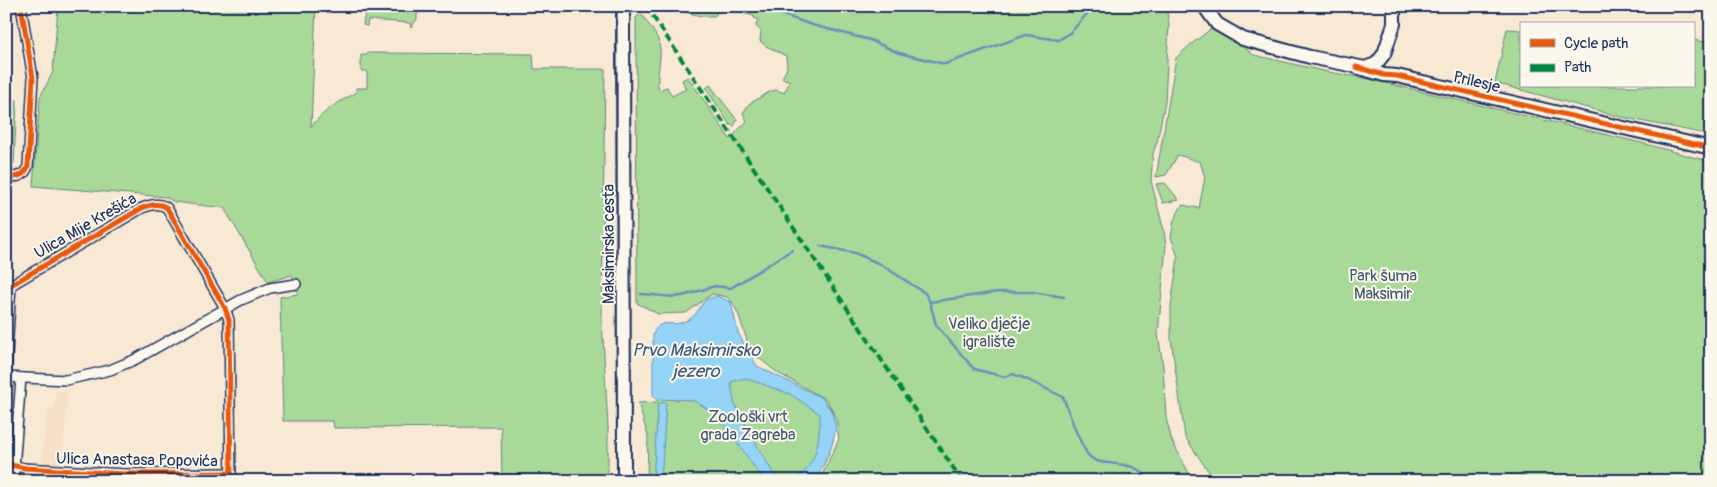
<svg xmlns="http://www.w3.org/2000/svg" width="1717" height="487" font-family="Pangolin,sans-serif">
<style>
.built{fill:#f6dfc5}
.green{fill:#a9d999;stroke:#62847c}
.water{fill:#96d4f7;stroke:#6592ba}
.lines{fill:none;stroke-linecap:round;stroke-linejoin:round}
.stream{stroke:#6592ba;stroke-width:2.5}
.street-casing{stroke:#1b2f5e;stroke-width:12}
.secondary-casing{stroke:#1b2f5e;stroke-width:16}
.street{stroke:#fbf7ec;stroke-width:9}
.secondary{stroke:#fbf7ec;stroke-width:12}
.tram{stroke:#1b2f5e;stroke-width:1}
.quiet{stroke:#00873e;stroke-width:4;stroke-dasharray:8 4;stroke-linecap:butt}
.cycleway-casing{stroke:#fbf7ec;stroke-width:8}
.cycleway{stroke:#e8590c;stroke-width:5}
.labels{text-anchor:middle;stroke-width:4;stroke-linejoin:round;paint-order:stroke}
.street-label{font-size:16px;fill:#1b2f5e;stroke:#fbf7ec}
.park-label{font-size:16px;fill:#3e5a6d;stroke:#fbf7ec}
.water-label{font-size:18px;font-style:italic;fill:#3a5884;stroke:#fbf7ec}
</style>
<rect width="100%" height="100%" fill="#f8e9d5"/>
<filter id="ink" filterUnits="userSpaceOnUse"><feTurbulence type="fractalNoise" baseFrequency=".02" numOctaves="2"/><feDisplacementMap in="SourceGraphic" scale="10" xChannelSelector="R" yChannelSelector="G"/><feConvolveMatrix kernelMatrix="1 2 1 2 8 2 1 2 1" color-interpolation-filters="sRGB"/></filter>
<g filter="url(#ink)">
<!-- built -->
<path class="built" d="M68,390L62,465L42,464L47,410H54L56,391Z"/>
<!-- green -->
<g class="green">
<path d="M58,6H316L311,127C323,111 338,102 356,93V88H367V71H361V55H367L368,53L533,54L534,69H605L602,319L608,427V481H502L501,427L334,428L333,421H283L280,297L298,294L292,275L268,282L224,208L174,202L166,197L33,186L40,97L53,72Z"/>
<path d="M340,6H377L391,10L417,11L419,13L417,14V19L411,28L410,23L368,20L367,26L363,25L365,13Z"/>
<path d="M661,6H1166L1169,24L1165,102L1157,142L1153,153L1151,181L1164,231L1166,246L1158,334L1163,366L1166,418L1172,441L1189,473L1190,481H819L839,439L836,417L827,400L778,373L751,352L738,313L732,302L727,297L712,294L686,313L658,314L637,303L636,18L640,14L643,16C648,24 657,34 659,43C663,58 655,75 659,90L667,87L672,96L686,89L682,80L688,77L730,139L747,121L743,113L749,104L771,91L777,90L784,93L790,81L782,78L787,68L786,56L766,46L760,41L761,31L756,26L758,19L754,18V16L719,7L715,16H701Z"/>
<path d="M1215,26L1254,55L1328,72L1364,78L1642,143L1711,162V481H1215L1185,437L1171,339V306L1178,257L1171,237L1174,220L1182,205L1199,208L1205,177L1200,162L1178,155L1166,175L1156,177L1176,58L1190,45Z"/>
<path d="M1507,29L1521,30V86H1693V40L1711,43V135L1621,117L1495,83Z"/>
<path d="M710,85L737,120L734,126L730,125L706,88Z"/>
<path d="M14,100H17L14,163L12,165L6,166V161H10Z"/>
<path d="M1165,183L1179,200L1163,203L1156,184Z"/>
<path d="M742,368C764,375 786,382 807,392C812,394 817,395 821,398C849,418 828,460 814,481H647L648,436L638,403L656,402L660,396Z"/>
</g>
<!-- water -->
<g class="water">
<path d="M717,296L731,302L738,333L757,366L822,398L832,412L836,428L831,448L821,470L814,481H794C817,466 820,439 820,414L790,394L745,378L731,382L734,403L758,448L778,481H764C748,459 719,409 693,401C680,398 668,401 655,398L653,395V335C659,317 671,327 683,322C698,317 697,308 706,300C709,298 714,297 717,296Z"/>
<path d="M658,403H666L661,481H653Z"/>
</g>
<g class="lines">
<!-- stream -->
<g class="stream">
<path d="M763,8L812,25L870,40L899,53L945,64L1026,35L1059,40L1071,32L1094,6"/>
<path d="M820,246L855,253L880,264L925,293L930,302L936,325L974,369L1005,377L1013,374L1026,379L1063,397C1069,412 1080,447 1090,457C1103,469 1135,456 1149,481"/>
<path d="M641,294L675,297L686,295L715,286L731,288L792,250"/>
<path d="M930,302L998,292H1032L1064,297"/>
</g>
<defs>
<g id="street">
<path d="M403,6H425"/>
<path d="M6,177C16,178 25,176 28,166L33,78L21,6"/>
<path d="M11,285L142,208C151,205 159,202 167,208L225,308L229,320L231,481"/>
<path d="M6,372L11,285"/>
<path d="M6,377L66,380L110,370L134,360L241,300L270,288L296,284"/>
<path d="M6,464L25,468L125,474L231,473"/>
<path d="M13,481L21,378"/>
</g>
<g id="secondary">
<path d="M623,6L624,481"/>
<path d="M1204,6L1217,24L1243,39L1310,57L1365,68L1376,64L1384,54L1394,24V6"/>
<path d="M1356,67L1384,75L1397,76L1711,148"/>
</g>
</defs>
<!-- street casing -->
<use href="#street" class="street-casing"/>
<!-- secondary casing -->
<use href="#secondary" class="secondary-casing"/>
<!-- street -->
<use href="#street" class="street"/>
<!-- secondary -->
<use href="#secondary" class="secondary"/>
<!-- tram -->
<g class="tram">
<path d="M617,6V481"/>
<path d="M630,6L631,481"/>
</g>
<!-- quiet -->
<path class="quiet" d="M646,6L962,481"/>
<defs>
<g id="cycleway">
<path d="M1356,67L1384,75L1397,76L1711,148"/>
<path d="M6,177C16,178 25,176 28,166L33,78L21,6"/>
<path d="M11,285L142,208C151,205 159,202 167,208L225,308L229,320L231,481"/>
<path d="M6,464L25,468L125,474L231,473"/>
</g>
</defs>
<!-- cycleway casing -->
<use href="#cycleway" class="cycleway-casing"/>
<!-- cycleway -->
<use href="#cycleway" class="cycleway"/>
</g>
</g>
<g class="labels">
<!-- street labels -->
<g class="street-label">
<text transform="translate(1477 81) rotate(13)" y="6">Prilesje</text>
<text transform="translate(85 225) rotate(-30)" y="6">Ulica Mije Krešića</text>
<text transform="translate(608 244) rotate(-90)" y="6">Maksimirska cesta</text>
<text transform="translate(137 459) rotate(1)" y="6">Ulica Anastasa Popovića</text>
</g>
<!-- park labels -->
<g class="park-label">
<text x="1383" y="281">Park šuma<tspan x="1383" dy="18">Maksimir</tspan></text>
<text x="989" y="329">Veliko dječje<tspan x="989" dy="18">igralište</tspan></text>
<text x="748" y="422">Zoološki vrt<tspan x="748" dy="18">grada Zagreba</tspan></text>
</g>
<!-- water labels -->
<g class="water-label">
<text x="696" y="356">Prvo Maksimirsko<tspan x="696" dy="21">jezero</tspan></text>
</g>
</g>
<!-- margin -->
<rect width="1717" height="487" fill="none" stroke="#fbf7ec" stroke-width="25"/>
<rect x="12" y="12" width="1692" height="462" fill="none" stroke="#1b2f5e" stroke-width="2" filter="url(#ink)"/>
<!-- legend -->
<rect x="1520" y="22" width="175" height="65" fill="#fbf7ec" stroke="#a1a7b3"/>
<rect x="1530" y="39" width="25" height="8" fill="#e8590c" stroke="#a1a7b3"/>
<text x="1564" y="48" font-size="15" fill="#1b2f5e">Cycle path</text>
<rect x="1530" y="64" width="25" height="8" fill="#00873e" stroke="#a1a7b3"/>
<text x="1564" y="72" font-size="15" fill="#1b2f5e">Path</text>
</svg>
